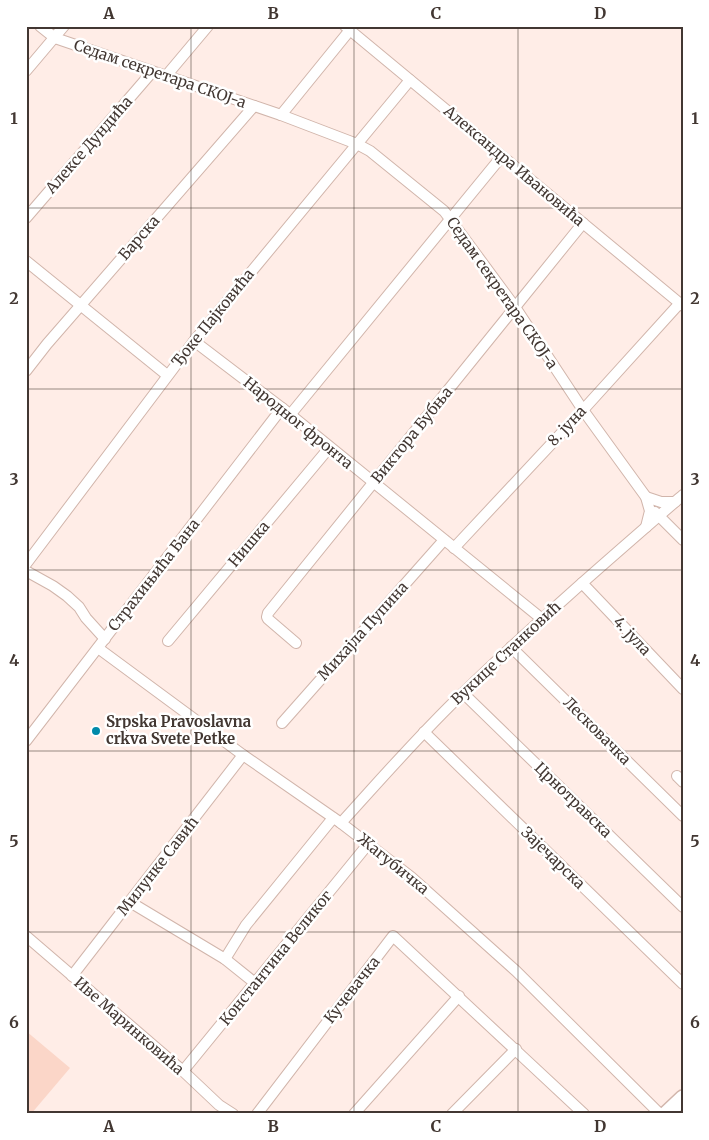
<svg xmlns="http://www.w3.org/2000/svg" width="709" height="1140" font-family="Merriweather,serif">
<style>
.green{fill:#fbd6c8}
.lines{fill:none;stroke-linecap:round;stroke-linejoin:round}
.minor-casing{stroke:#d1b5ab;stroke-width:12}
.secondary-casing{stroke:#d1b5ab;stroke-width:18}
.minor{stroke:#fff;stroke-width:10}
.secondary{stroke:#fff;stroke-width:15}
.grid{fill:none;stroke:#423732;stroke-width:1;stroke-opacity:0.55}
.poi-dot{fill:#018aaa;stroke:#fff;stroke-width:2}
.labels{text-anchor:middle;stroke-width:5;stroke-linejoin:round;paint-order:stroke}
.street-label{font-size:15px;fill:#423732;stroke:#fff}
.poi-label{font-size:15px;font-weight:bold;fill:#423732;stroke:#fff;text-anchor:start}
.neatline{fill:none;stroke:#423732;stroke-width:2}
.grid-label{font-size:16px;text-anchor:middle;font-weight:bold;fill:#423732}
</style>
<rect width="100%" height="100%" fill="#ffede7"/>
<!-- green -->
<path class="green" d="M26,1031L70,1068L31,1114H26Z"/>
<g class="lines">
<defs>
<g id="minor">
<path d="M40,26L55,38L281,115L357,144L370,151L444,211L450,219L515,307L583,410L646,497L650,511L646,527"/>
<path d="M345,26L683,306"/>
<path d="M26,71L64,26"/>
<path d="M166,76L208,26"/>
<path d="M281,115L350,30"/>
<path d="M26,218L152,72"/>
<path d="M26,261L167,375"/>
<path d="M194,341L282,408L542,619"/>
<path d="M26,371L47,344L254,106"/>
<path d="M290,415L502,156"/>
<path d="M646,497L661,502H675"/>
<path d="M655,512L683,540"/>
<path d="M454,548L583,410L679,304"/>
<path d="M26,564L194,341L410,80"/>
<path d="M26,571L53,586L67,596L79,607L86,618L105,639"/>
<path d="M582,583L683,689"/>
<path d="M168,641L329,448"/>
<path d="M296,643L268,619L267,617L268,613L583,223"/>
<path d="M511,647L683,816"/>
<path d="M98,648L243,755L341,823L411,877L516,971L660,1114"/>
<path d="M463,693L683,907"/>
<path d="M282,723L444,540"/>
<path d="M424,732L683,984"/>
<path d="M26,741L282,408"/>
<path d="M677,776L683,782"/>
<path d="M341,823C381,779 420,734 463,693C534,624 608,560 683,495"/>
<path d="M130,902L225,959L255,983"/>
<path d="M26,936L183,1071L219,1105L233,1114"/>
<path d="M225,959L246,925L333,818"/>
<path d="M72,976L243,755"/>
<path d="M183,1071L369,843"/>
<path d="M257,1114L393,936L584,1114"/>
<path d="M354,1114L459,996"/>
<path d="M452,1114L516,1049"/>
</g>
<path id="secondary" d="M666,1114L683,1098"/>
</defs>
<!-- minor casing -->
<use href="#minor" class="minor-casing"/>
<!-- secondary casing -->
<use href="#secondary" class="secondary-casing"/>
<!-- minor -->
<use href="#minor" class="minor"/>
<!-- secondary -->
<use href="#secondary" class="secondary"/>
</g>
<!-- grid -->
<path class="grid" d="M191,26V1114M354,26V1114M518,26V1114M26,208H683M26,389H683M26,570H683M26,751H683M26,932H683"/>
<!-- markers -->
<circle class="poi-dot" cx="96" cy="731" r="5"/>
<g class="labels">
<!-- street labels -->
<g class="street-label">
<text transform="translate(160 74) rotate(19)" y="5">Седам секретара СКОЈ-а</text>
<text transform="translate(89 145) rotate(-49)" y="5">Алексе Дундића</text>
<text transform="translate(514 166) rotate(40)" y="5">Александра Ивановића</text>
<text transform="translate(139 238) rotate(-49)" y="5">Барска</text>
<text transform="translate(502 293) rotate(55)" y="5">Седам секретара СКОЈ-а</text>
<text transform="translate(213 318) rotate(-51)" y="5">Ђоке Пајковића</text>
<text transform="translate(298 423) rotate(39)" y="5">Народног фронта</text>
<text transform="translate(567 426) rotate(-47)" y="5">8. јуна</text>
<text transform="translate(412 435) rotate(-51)" y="5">Виктора Бубња</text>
<text transform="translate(249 544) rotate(-50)" y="5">Нишка</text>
<text transform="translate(154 575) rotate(-52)" y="5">Страхињића Бана</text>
<text transform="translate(363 631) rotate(-48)" y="5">Михајла Пупина</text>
<text transform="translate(632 636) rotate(47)" y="5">4. јула</text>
<text transform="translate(506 653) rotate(-43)" y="5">Вукице Станковић</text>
<text transform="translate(597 731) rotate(45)" y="5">Лесковачка</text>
<text transform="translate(573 800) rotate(44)" y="5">Црнотравска</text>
<text transform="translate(553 858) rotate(44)" y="5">Зајечарска</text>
<text transform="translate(393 864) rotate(39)" y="5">Жагубичка</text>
<text transform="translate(158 866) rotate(-52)" y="5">Милунке Савић</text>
<text transform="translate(276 958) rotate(-51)" y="5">Константина Великог</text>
<text transform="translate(352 990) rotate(-52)" y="5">Кучевачка</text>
<text transform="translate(129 1026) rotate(41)" y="5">Иве Маринковића</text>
</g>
<!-- poi labels -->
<g class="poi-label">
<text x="106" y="727">Srpska Pravoslavna<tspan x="106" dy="17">crkva Svete Petke</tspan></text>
</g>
</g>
<!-- border -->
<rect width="709" height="1140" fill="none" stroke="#ffffff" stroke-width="55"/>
<rect x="28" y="28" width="654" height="1084" class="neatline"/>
<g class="grid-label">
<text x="109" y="19">A</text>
<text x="273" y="19">B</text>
<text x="436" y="19">C</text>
<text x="600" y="19">D</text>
<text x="14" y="124">1</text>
<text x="695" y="124">1</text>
<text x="14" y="304">2</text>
<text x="695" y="304">2</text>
<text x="14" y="485">3</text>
<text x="695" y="485">3</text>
<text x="14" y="666">4</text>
<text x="695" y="666">4</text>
<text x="14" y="847">5</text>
<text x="695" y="847">5</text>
<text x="14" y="1028">6</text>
<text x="695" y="1028">6</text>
<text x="109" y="1132">A</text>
<text x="273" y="1132">B</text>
<text x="436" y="1132">C</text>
<text x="600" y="1132">D</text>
</g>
</svg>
